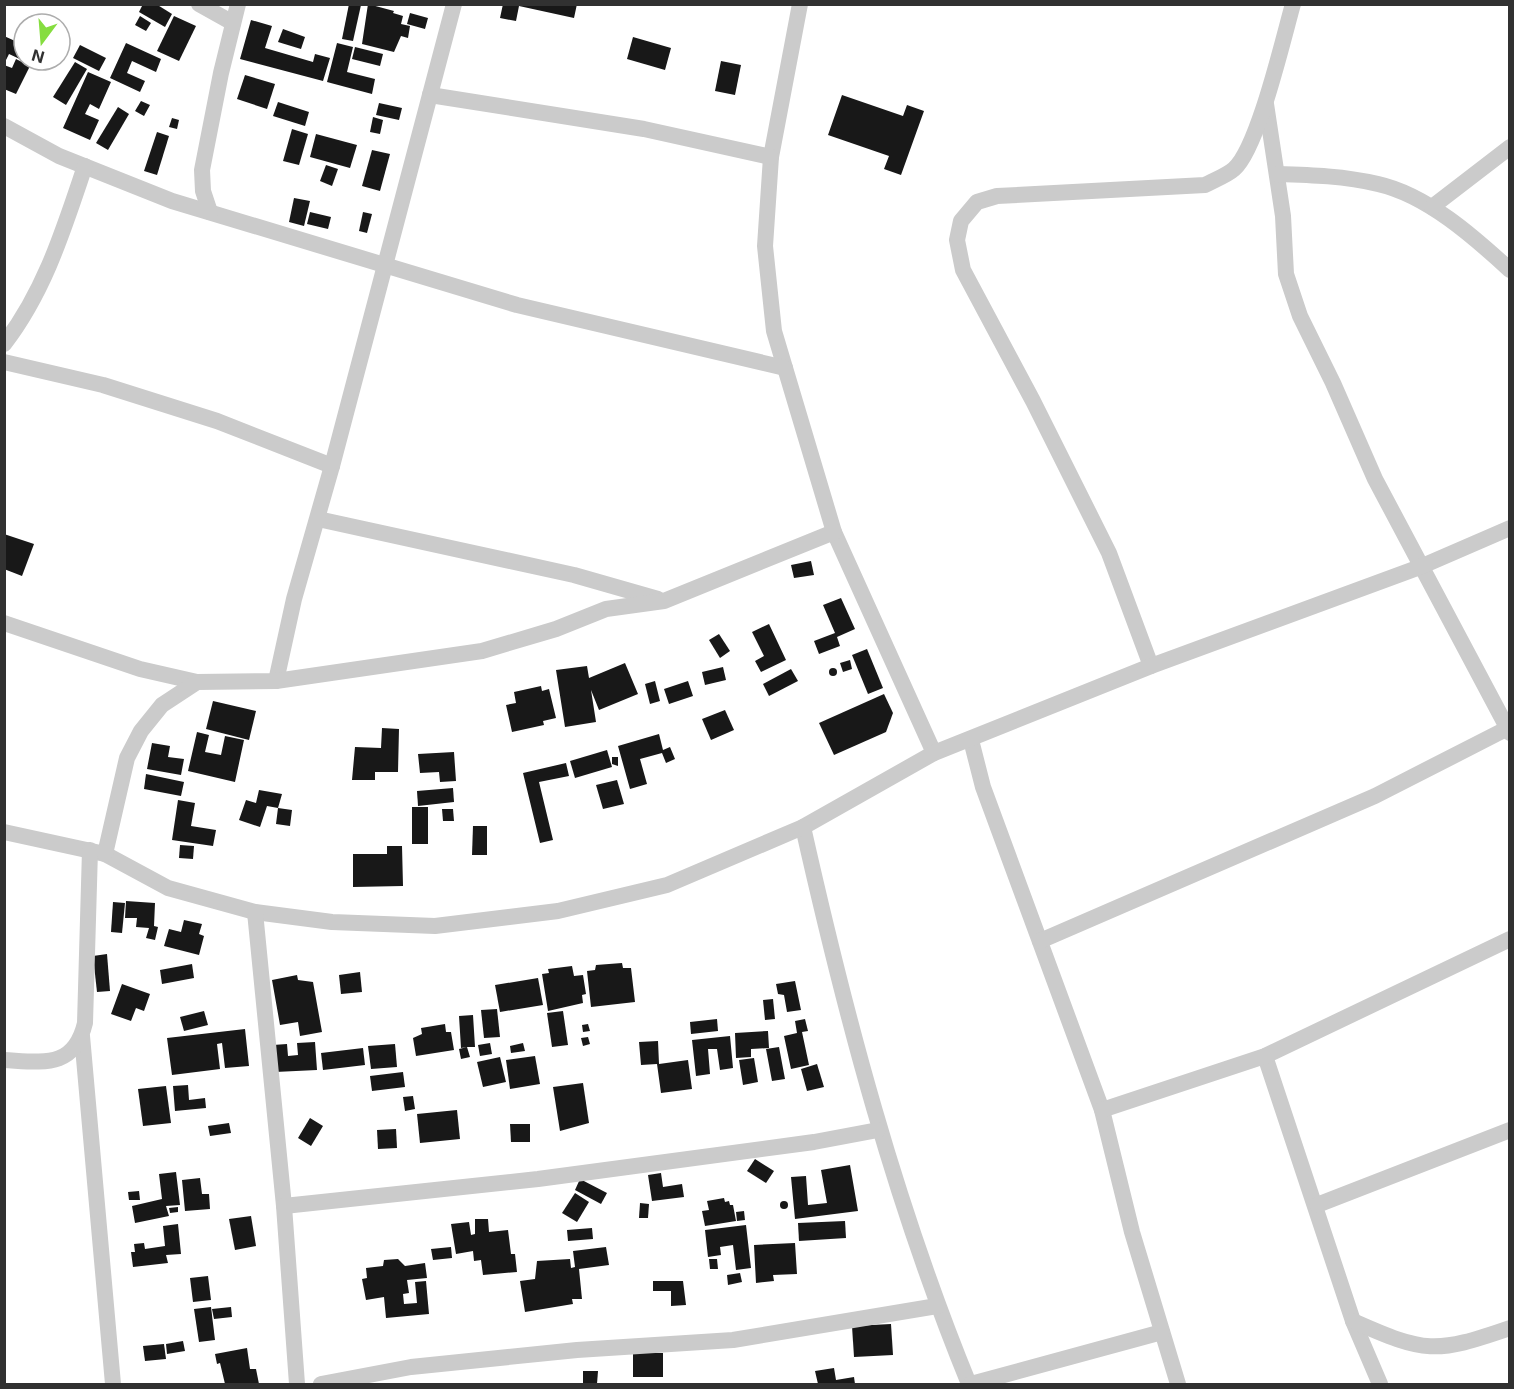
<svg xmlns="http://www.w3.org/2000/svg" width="1514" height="1389" font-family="Inter,sans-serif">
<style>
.building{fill:#181818}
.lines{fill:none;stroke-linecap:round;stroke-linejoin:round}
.minor{stroke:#cbcbcb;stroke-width:16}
</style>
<rect width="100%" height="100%" fill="#fff"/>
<!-- building -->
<g class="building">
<path d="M143,4H156L172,14L165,27L139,12Z"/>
<path d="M349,4L361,5L353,41L342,39Z"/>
<path d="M368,4L394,11L393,13L403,16L401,24L410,26L408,38L401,36L394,52L362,44Z"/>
<path d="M503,4H577L574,18L519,6L516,21L500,18Z"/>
<path d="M410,13L428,18L425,29L407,24Z"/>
<path d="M140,16L151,23L146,31L135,25Z"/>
<path d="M174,16L196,26L179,61L157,51Z"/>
<path d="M251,20L272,26L265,48L313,62L315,54L330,58L323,81L240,59Z"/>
<path d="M283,29L305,37L301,49L278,42Z"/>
<path d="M4,36L24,45V61L9,54L4,64Z"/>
<path d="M633,37L671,48L665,70L627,59Z"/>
<path d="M126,43L161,59L156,72L132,61L127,73L145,81L140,92L110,78Z"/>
<path d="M337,43L353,47L347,72L375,79L372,94L327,82Z"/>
<path d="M80,45L106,58L99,71L73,58Z"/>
<path d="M355,47L383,54L380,66L352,59Z"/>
<path d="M16,59L30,66L16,94L4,89V65L12,68Z"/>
<path d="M721,61L741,65L735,95L715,91Z"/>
<path d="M75,62L87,69L66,105L53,97Z"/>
<path d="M88,72L111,82L99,109L90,104L85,114L99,120L90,140L63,128Z"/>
<path d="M245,75L275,84L267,109L237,99Z"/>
<path d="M842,95L903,116L907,105L924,111L901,175L884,169L889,156L828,135Z"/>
<path d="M141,101L150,105L144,116L135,111Z"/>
<path d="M278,102L309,112L305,126L273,116Z"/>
<path d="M379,103L402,108L399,120L376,115Z"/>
<path d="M118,107L129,114L108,150L96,143Z"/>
<path d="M373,117L383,120L380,134L370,132Z"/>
<path d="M172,118L179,120L177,129L169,127Z"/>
<path d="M292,129L308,134L299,165L283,161Z"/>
<path d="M157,132L169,136L157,175L144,171Z"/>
<path d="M316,134L357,145L350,168L310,157Z"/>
<path d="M372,150L390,154L380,191L362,186Z"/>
<path d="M326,165L338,169L332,186L320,181Z"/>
<path d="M294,198L310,201L304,226L289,222Z"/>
<path d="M310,212L331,217L328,229L307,224Z"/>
<path d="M363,212L372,214L367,233L359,231Z"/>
<path d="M4,534L34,544L22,576L4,569Z"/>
<path d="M811,561L814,575L794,578L791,565Z"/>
<path d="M841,598L855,629L837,637L840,646L819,654L814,641L835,633L823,605Z"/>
<path d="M769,624L786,660L761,672L755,661L764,656L752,632Z"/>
<path d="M719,634L730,651L720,658L709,640Z"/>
<path d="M867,649L883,688L868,694L852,655Z"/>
<path d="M850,660L852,669L843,672L840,663Z"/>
<path d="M625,663L638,694L599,710L591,690L596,722L565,727L556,670L587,666L589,678Z"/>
<path d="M723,667L726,680L705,685L702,672Z"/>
<circle cx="833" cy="672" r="4"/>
<path d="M791,669L798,681L769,696L763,684Z"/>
<path d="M655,681L660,701L650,704L645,684Z"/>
<path d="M688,681L693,696L669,704L664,689Z"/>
<path d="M541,686L542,691L549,689L556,718L543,721L544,725L512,732L506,705L516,703L514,692Z"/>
<path d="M884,694L893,713L886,732L834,755L819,723Z"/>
<path d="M213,701L256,711L249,740L206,729Z"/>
<path d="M725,710L734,730L711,740L702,719Z"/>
<path d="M382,728L399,729L398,772H375V780H352L355,747L381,748Z"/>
<path d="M197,732L209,735L205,752L221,755L225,736L244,740L235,782L188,771Z"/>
<path d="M659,734L663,750L670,747L675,759L666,763L662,753L640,759L647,784L630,789L618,746Z"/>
<path d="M152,743L170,746L168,757L184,759L181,775L147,769Z"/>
<path d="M607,750L612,767L575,778L570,761Z"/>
<path d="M454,752L456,781L440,782L439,772L420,773L418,754Z"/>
<path d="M612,757H618V766L612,764Z"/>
<path d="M566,763L569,776L539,782L553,840L540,843L523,773Z"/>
<path d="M146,774L184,782L181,796L144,789Z"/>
<path d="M617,780L624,804L603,809L596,785Z"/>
<path d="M453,788L454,802L418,806L417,791Z"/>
<path d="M259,790L282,794L278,808L292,810L290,826L276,824L278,808L267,806L260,827L239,820L246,800L256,803Z"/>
<path d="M178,800L195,803L191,826L216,830L213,846L172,840Z"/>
<rect x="412" y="807" width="16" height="37"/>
<path d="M442,809H453L454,821H443Z"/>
<path d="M473,826H487V855H472Z"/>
<path d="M180,845L194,846L193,859L179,858Z"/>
<path d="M387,846H402L403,886L353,887V854H387Z"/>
<path d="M126,901L155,903L154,926L158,927L155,940L146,938L149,928L136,927L137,918H125Z"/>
<path d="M113,902L125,903L122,933L111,932Z"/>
<path d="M184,920L202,924L199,934L204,936L199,955L164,946L169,929L181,932Z"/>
<path d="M107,954L110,991L97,992L93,956Z"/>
<path d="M622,963L623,968H631L635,1002L591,1007L587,971L595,970L596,965Z"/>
<path d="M192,964L194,978L162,984L160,970Z"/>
<path d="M572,966L574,976L583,975L586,994L582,995L583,1003L548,1011L542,974L549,973L548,969Z"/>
<path d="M360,972L362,992L341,994L339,975Z"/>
<path d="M297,975L298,980L313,982L322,1032L300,1036L298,1022L280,1025L272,980Z"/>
<path d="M538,978L543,1005L500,1012L495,985Z"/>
<path d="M795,981L801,1010L787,1012L784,995L778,994L776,984Z"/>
<path d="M122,984L150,994L144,1011L136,1008L131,1021L111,1014Z"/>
<path d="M773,999L775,1019L765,1020L763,1000Z"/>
<path d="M497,1009L500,1037L484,1038L481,1010Z"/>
<path d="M204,1011L208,1025L184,1031L180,1017Z"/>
<path d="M563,1011L568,1045L552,1047L547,1013Z"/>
<path d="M473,1015L475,1047H467L470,1057L461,1059L459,1049L467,1047L461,1048L459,1016Z"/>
<path d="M717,1019L718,1031L691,1034L690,1022Z"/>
<path d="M805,1019L808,1031L802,1032L809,1065L791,1069L784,1036L797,1033L795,1021Z"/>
<path d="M445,1024L446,1032H451L454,1050L416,1056L413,1038L422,1034L421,1028Z"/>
<path d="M588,1024L590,1031L583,1032L582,1025Z"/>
<path d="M245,1029L249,1066L225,1068L222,1043L217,1044L220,1069L172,1075L167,1038Z"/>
<path d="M768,1031L769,1048L751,1049V1057L736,1058L735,1033Z"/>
<path d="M730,1036L733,1068L720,1070L717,1049H708L710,1074L696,1076L692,1040Z"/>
<path d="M588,1037L590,1044L583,1046L581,1038Z"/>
<path d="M658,1041L659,1064L688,1060L692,1089L661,1093L657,1064L641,1065L639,1042Z"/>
<path d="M315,1042L317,1070L275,1072L273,1045L287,1044L288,1056L298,1055L297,1043Z"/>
<path d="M490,1043L492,1054L480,1056L478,1045Z"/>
<path d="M523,1043L525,1051L511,1053L510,1046Z"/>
<path d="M395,1044L397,1067L371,1069L368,1046Z"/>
<path d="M779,1047L785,1079L772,1081L766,1049Z"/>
<path d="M363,1048L365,1065L323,1070L321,1053Z"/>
<path d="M535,1056L540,1084L510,1089L506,1060Z"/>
<path d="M500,1057L506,1082L483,1087L477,1062Z"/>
<path d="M754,1058L758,1082L743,1085L739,1060Z"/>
<path d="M817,1064L824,1087L807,1091L801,1069Z"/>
<path d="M403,1072L405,1087L372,1091L370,1076Z"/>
<path d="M583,1083L589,1123L560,1131L553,1087Z"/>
<path d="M188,1085L189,1100L205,1098L206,1108L175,1111L173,1086Z"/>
<path d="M166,1086L171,1123L143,1126L138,1089Z"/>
<path d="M413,1096L415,1109L405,1111L403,1097Z"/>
<path d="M457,1110L460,1139L420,1143L417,1114Z"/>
<path d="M310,1118L323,1126L311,1146L298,1138Z"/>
<path d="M229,1123L231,1133L210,1136L208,1126Z"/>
<path d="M510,1124H530V1142H511Z"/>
<path d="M396,1129L397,1148L378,1149L377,1130Z"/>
<path d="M755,1159L774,1171L766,1183L747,1171Z"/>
<path d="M850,1165L858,1211L795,1219L791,1177L806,1176L808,1205L827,1203L821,1170Z"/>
<path d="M176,1172L180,1205L166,1206L169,1216L135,1223L132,1206L162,1199L159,1174Z"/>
<path d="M661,1173L663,1187L682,1184L684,1197L652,1201L648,1175Z"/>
<path d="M200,1178L202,1194H209L210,1209L185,1211L182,1180Z"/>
<path d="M580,1179L607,1193L601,1204L575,1190Z"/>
<path d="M139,1191L140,1200H129L128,1192Z"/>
<path d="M575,1193L589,1202L577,1222L562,1213Z"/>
<path d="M724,1198L725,1202L729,1201L730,1205H733L736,1221L705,1226L702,1211L709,1210L707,1201Z"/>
<circle cx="784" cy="1205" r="4"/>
<path d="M640,1203L649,1204L648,1218H639Z"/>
<path d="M178,1207V1212L170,1213L169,1208Z"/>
<path d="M744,1211L745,1220L737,1221L736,1212Z"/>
<path d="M251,1216L256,1246L235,1250L229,1219Z"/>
<path d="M475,1219H488L489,1232L508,1230L511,1254H515L517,1272L483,1275L481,1260L474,1261L473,1251L456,1254L451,1224L469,1222L471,1235L475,1234Z"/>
<path d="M845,1221L846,1238L799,1241L798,1223Z"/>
<path d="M178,1224L181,1254L166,1255L168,1263L133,1267L131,1252H135L134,1244L144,1243L145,1249L165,1246L163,1226Z"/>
<path d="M746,1225L751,1268L736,1270L733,1245L720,1247L721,1255L708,1257L705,1230Z"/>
<path d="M592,1228L593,1239L568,1241L567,1230Z"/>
<path d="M795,1243L797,1274L773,1275L774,1281L756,1283L754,1245Z"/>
<path d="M451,1247L452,1258L433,1260L431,1249Z"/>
<path d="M606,1247L609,1265L579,1269L582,1299H572L573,1304L525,1312L520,1281L535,1279L537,1261L570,1259L571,1268L575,1267L573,1251Z"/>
<path d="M398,1259L405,1266L425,1263L427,1278L407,1280L409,1293L403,1294L404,1304L417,1303L415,1282L426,1281L429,1314L386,1318L384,1297L366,1300L362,1279L367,1278L366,1268L383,1266L384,1260Z"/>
<path d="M709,1259H717L718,1269H710Z"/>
<path d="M740,1273L742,1282L728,1285L727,1275Z"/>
<path d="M208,1276L211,1300L193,1302L190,1278Z"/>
<path d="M653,1281H683L686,1305L671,1306V1291H653Z"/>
<path d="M211,1307L215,1340L199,1342L194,1309Z"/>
<path d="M231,1307L232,1317L214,1319L212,1309Z"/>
<path d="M891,1324L893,1355L854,1357L852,1326Z"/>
<path d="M183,1341L185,1351L167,1354L166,1344Z"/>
<path d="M164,1344L166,1359L145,1361L143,1346Z"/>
<path d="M247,1348L250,1369H256L259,1384H225L220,1363L217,1364L215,1354Z"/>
<rect x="633" y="1353" width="30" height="24"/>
<path d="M834,1368L836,1380L854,1377L855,1384H818L815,1371Z"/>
<path d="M583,1371H598L597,1384H583Z"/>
</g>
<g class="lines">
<!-- minor -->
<g class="minor">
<path d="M199,4L233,23"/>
<path d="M800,4L771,157L765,246L774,331L834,532L934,753"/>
<path d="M430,95L644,129L771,157"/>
<path d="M1266,104L1283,216L1286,274L1300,316L1333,383L1375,479L1510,733"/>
<path d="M4,126L59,156L172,201L517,305L785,368"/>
<path d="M1277,174C1311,175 1345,176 1378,184C1427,195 1474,237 1510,270"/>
<path d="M1432,207L1510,147"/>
<path d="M210,212L203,191L202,170L221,73L238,4"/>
<path d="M4,344C45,291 64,228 85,166"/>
<path d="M4,362L103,385L217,421L332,466"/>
<path d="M318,519L574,575L658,599"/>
<path d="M4,623L140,669L197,682"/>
<path d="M1151,666L1109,553L1033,401L963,270L957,240L961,221L977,202L997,196L1205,185C1214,180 1226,176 1234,169C1258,148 1283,39 1293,4"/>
<path d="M276,681L294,599L332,466L454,4"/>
<path d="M971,740L983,787L1102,1110L1132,1232L1178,1384"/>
<path d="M803,827C846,1018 895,1203 969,1384"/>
<path d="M4,832L105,854L168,888L255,912L332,922L435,926L558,911L667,885L803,827L934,753L1151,666L1420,567L1510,528"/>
<path d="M105,854L127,758L141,731L162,705L197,682L276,681L482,651L556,629L606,609L664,601L834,532"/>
<path d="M255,912L284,1206L297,1384"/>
<path d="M1040,941L1375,796L1510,727"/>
<path d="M82,1036L113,1384"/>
<path d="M1265,1056L1353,1321L1380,1384"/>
<path d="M4,1060C43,1062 74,1069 85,1023L90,850"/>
<path d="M1102,1110L1265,1056L1510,939"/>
<path d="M1317,1205L1510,1130"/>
<path d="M284,1206L538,1179L814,1142L878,1130"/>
<path d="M1353,1321C1425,1353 1435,1354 1510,1328"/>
<path d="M321,1384L411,1367L577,1350L733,1340L937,1306"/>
<path d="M971,1384L1162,1332"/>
</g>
</g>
<!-- border -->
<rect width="1514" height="1389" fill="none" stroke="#313131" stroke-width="12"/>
<!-- north arrow -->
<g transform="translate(42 42) rotate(196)"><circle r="28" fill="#ffffff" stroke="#adadad" stroke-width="1.5"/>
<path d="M0-4.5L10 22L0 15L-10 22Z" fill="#85dd3f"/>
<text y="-9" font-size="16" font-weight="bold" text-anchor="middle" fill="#313131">N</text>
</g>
</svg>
